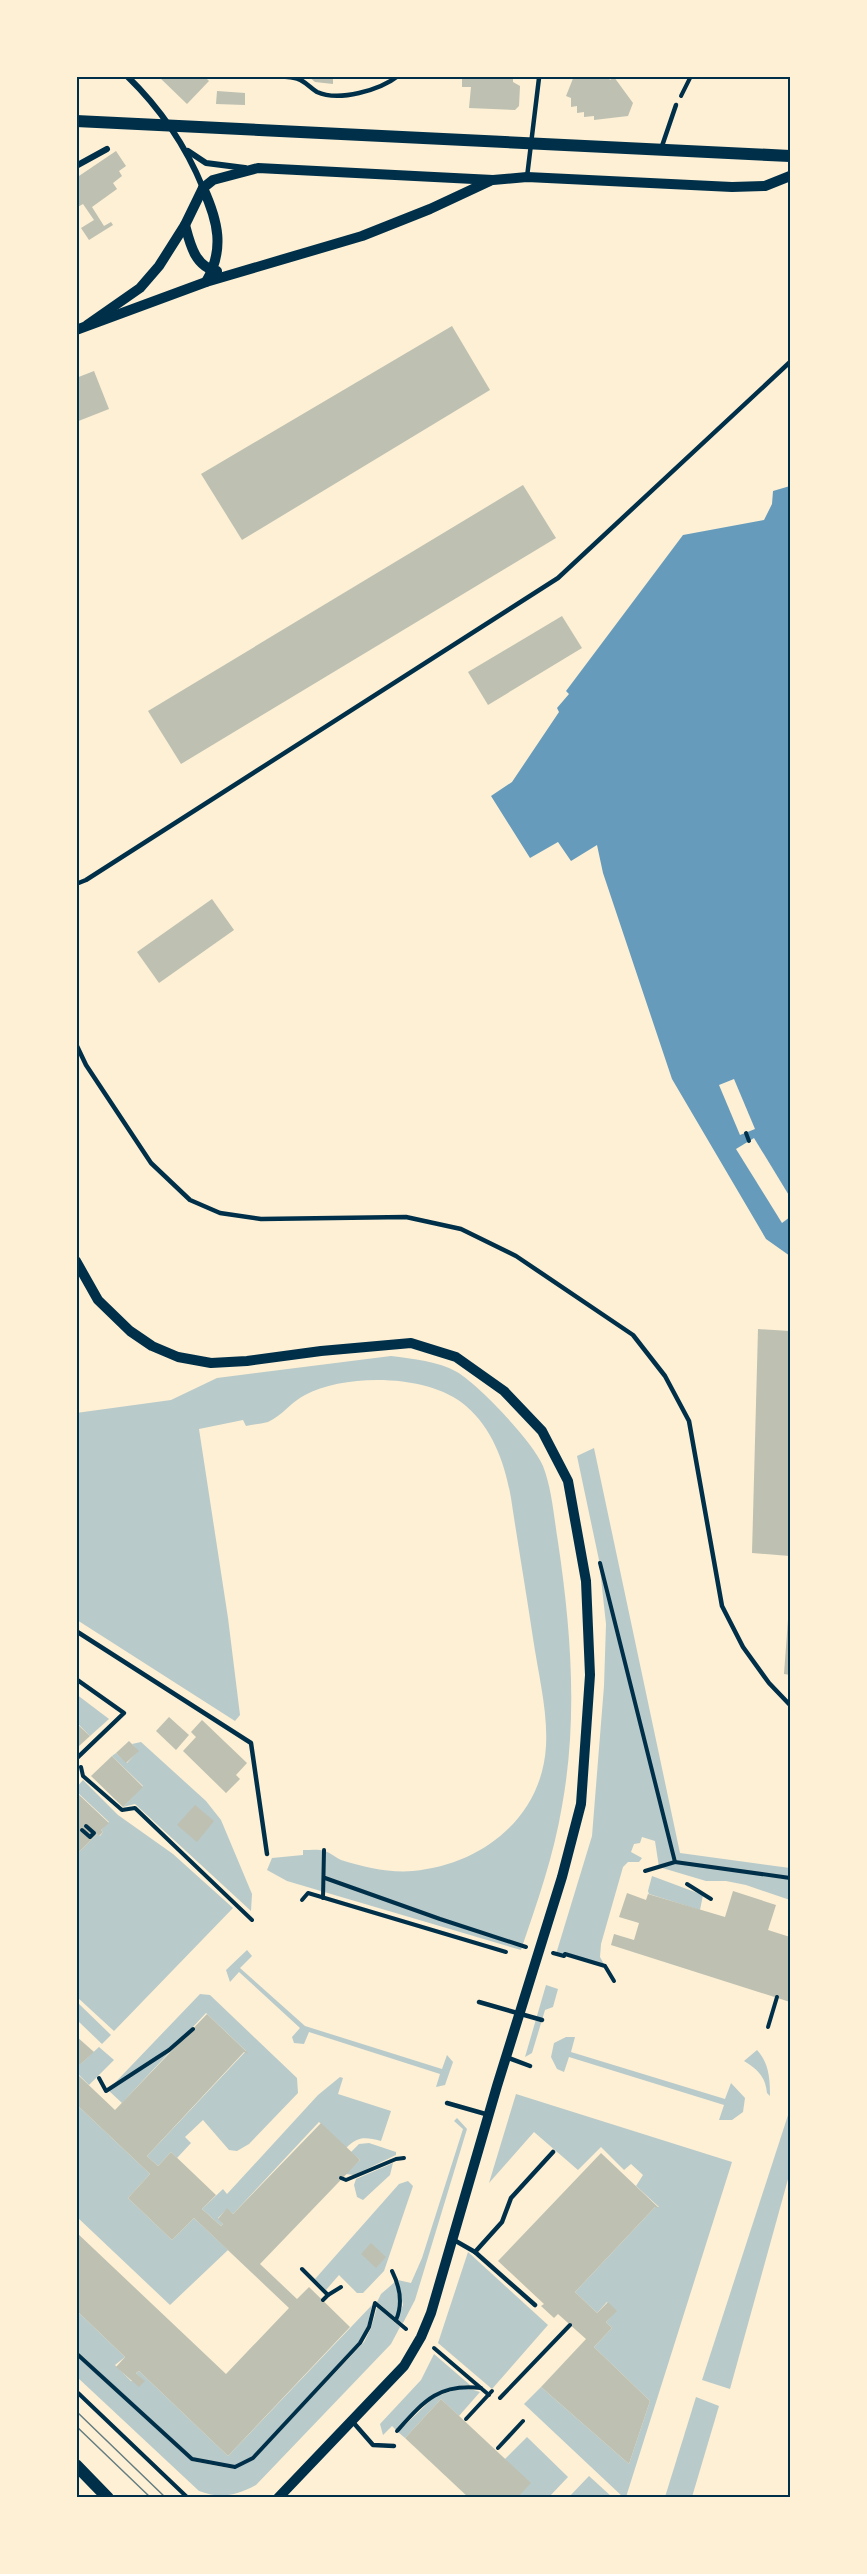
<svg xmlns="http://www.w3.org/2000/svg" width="867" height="2574" font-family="'Titillium Web',sans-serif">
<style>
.green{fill:#b9caca}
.water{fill:#669bbc}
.pier{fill:#fdf0d5}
.building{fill:#bec0b2}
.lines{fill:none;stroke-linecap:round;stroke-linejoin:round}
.path{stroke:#003049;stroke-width:4}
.service{stroke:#003049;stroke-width:4.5}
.minor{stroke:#003049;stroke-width:6}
.tertiary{stroke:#003049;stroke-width:10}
.secondary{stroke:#003049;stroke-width:12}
.tram{stroke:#657d81;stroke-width:1.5}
.neatline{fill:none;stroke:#003049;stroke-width:2}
</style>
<rect width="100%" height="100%" fill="#fdf0d5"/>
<!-- green -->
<g class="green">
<path d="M391,1356C413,1359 438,1361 457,1372C480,1386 533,1442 543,1466C552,1489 554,1518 558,1542C571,1629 578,1719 562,1806C554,1855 537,1903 521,1950L287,1881L267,1870L272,1858L303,1855V1850C310,1850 319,1849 325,1851C331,1853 336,1858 341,1860C363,1867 389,1873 413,1871C481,1865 542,1818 546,1746C548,1711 538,1673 533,1638C526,1591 518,1545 511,1498C505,1464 493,1429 466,1406C430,1374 346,1373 305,1395C292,1401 282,1416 268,1422C261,1424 253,1424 246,1426L243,1420L199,1429L228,1618L240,1715L235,1721L77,1620L76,1413L171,1400L217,1378Z"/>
<path d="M594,1448L680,1853L790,1868V1900L746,1885L726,1881H706L659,1867L655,1841L642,1837L640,1843L634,1844L631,1852L642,1858L639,1862H628L623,1867L601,1944L600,1957L605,1966L565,1954H556L592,1836L604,1686L606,1624L599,1560L577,1456Z"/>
<path d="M76,1694L109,1719L90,1736L77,1723Z"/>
<path d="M141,1742L206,1801L221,1820L252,1894L251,1911L135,1804L123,1807L143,1786L112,1756L116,1753L127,1763L138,1751L132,1744Z"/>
<path d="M83,1780L118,1815L173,1854L233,1908L114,2031L77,1997L76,1855L97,1834L100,1836L103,1832L101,1830L109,1822L77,1792V1787Z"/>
<path d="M652,1876L703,1895L700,1910L649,1894L648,1891Z"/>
<path d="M247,1950L252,1956L240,1968L305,2026L442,2069L447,2055L453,2062L445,2085L436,2087L440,2074L309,2032L304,2044L294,2043L292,2037L300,2028L239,1972L230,1982L226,1970Z"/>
<path d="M546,1985L558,1989L553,2007L545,2010L532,2053L525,2057Z"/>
<path d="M200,1994L210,1995L297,2078L298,2093L249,2144L237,2151L229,2150L203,2120L185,2137L191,2143L177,2158L171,2152L158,2166L147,2156L246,2051L206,2013L122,2103L108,2090Z"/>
<path d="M77,2002L111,2035L102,2044L77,2020Z"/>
<path d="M566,2037H575L571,2052L725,2099L731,2083L745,2098L743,2112L732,2120H719L724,2105L569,2057L564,2072L557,2069L551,2057L554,2043Z"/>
<path d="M99,2047L114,2060L89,2085L77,2073L76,2068Z"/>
<path d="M757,2050C769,2063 770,2079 770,2096L767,2093C765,2076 758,2070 744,2061Z"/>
<path d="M340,2077L343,2078L338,2094L391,2111L381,2141C365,2137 358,2136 346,2148L319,2122L233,2214L227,2209L218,2218L223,2224L221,2226L202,2209L223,2189L227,2194L318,2095Z"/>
<path d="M516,2094L732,2162L626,2497H623L524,2404L541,2387L629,2464L650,2401L594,2347L612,2328L606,2322L616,2311L607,2302L597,2313L575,2292L655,2207H659L636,2186L643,2175L631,2164L624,2170L601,2147L578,2170L534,2132L489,2183Z"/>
<path d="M76,2104L150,2174L128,2198L172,2240L194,2218L228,2250L170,2305L77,2217Z"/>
<path d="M790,2109V2172L730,2389L702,2380Z"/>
<path d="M457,2118L467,2129L415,2300L403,2323L397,2320L403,2305L398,2280L411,2283L422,2258L463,2129L454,2121Z"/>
<path d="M369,2143L396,2152V2155L354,2175L345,2174L360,2160L351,2152L359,2144Z"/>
<path d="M393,2163L390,2175L363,2200L357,2197L354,2185L356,2179Z"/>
<path d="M408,2181L413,2186L384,2271L363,2293H357L339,2275L326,2290L315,2279L399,2184Z"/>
<path d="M468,2252L548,2325L492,2389L438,2343Z"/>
<path d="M396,2281L400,2310L396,2318L377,2302L381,2294Z"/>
<path d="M372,2305L367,2327L359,2342L252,2457L235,2466L192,2458L77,2351L76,2310L125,2357L115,2365L131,2381H144L136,2373L139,2371L228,2456Z"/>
<path d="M377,2307L400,2327L391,2344L256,2485C235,2496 221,2499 199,2491L77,2377L76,2354L192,2461L234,2469L255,2458L364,2342L371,2328Z"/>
<path d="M434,2354L470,2385C434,2387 420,2405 396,2430L392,2426L383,2435L380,2424L421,2380Z"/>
<path d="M464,2387L480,2392L459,2416L441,2399L405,2438L398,2432L434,2397Z"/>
<path d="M696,2397L719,2406L692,2497H665Z"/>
<path d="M527,2437L568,2477L549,2497H517L505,2459Z"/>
<path d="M589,2476L612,2497H569Z"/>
</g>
<!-- water -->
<path class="water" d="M790,486V1256L766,1239L672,1079L603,873L597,845L571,861L558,842L530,858L491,796L512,782L559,712L557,708L569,694L566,691L683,535L764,520L772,504L773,491Z"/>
<!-- pier -->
<g class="pier">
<path d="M734,1079L755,1129L740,1135L719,1085Z"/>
<path d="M754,1138L790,1197V1217L782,1223L736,1149Z"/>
</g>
<!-- building -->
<g class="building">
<path d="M158,76H204L209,81L187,104Z"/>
<path d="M308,76H333V84L315,82Z"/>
<path d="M462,76L513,77V82L520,86L519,106L515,110L469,108L471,87H462Z"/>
<path d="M574,76H608L610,80L614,77L633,103L628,116L594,120V116L584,117V112L577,113V106L571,107V98L566,96Z"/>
<path d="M217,91L245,93V105L216,104Z"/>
<path d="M116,151L126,166L119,171L122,176L113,183L117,189L92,207L104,226L111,222L113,225L89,240L81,228L94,220L83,204L76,208V178Z"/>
<path d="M452,326L490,390L242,540L201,474Z"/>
<path d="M94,371L109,409L76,422V378Z"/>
<path d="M523,485L556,538L181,764L148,711Z"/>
<path d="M562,616L582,648L488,705L468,672Z"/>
<path d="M212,899L234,930L159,983L137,952Z"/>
<path d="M758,1329L790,1331V1556L752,1553Z"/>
<path d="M789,1606H790V1675L784,1674Z"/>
<path d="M169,1717L189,1735L176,1750L156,1731Z"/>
<path d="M202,1720L247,1763L236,1775L240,1779L226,1793L183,1751L196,1737L191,1732Z"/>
<path d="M76,1723L90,1736L78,1747L76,1746Z"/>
<path d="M129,1741L139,1751L126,1763L116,1753Z"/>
<path d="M112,1756L143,1787L123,1807L91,1776Z"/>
<path d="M76,1792L109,1823L101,1830L103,1832L99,1836L97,1834L76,1855Z"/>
<path d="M195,1805L214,1821L197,1842L177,1825Z"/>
<path d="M733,1891L776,1905L768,1930L790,1937V2002L611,1945L614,1934L634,1940L639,1923L619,1917L627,1893L646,1900L648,1894L725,1917Z"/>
<path d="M207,2014L249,2054L244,2052L147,2156L158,2166L171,2152L216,2195L202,2209L221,2226L223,2224L218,2219L227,2208L233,2214L321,2123L360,2160L260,2264L297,2299L309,2287L350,2327L228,2456L139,2371L136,2373L145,2381L139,2387L116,2367L125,2357L76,2310V2232L226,2374L289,2308L194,2218L172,2240L128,2198L150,2174L76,2104V2073L115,2110Z"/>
<path d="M76,2036L94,2052L76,2068Z"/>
<path d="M601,2153L659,2208L655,2207L575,2292L597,2313L608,2302L617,2311L606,2322L612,2328L594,2347L650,2401L629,2464L541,2387L586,2339L558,2314L554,2318L541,2306L544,2304L498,2261Z"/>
<path d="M371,2243L386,2257L376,2268L361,2254Z"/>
<path d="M441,2399L531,2483L517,2498H469L405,2438Z"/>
</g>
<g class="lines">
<!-- path -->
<g class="path">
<path d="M681,96L691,76"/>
<path d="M746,1133L749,1141"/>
<path d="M600,1563L675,1862L790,1878"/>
<path d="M81,1767L83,1776L122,1810L135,1808L252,1920"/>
<path d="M82,1830L90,1837L94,1833L86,1826"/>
<path d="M645,1871L675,1862"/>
<path d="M325,1878L440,1919L526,1947"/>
<path d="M687,1884L711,1899"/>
<path d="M323,1898L324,1850"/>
<path d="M302,1900L308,1893L506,1952"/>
<path d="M553,1953L564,1956L565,1954L605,1966L614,1981"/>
<path d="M768,2027L777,1997"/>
<path d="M99,2078L106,2091L169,2050L193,2029"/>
<path d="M341,2178L346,2180L396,2159L404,2158"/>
<path d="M302,2269L328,2295L323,2300"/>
<path d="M392,2271C400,2287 403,2304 396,2320"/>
<path d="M328,2295L341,2287"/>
<path d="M434,2348L489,2395"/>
<path d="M76,2353L192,2459L235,2467L253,2458L360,2343L369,2327L375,2303L406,2329"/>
<path d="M76,2391L188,2498"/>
<path d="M500,2398L570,2325"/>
<path d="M466,2419L492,2391"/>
<path d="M397,2431C424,2401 439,2383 481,2388"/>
<path d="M498,2448L523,2421"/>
<path d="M76,2495L79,2498"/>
</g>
<!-- service -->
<g class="service">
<path d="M269,76C278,77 290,76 298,79C305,81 310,88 317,92C339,102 380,90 398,76"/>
<path d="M662,146L676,105"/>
<path d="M527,177L539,78L538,76"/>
<path d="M76,884L86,880L558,578L790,362"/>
<path d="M76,1044L86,1065L151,1163L190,1200L220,1213L261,1219L406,1217L461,1229L516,1256L633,1335L665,1376L689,1421L722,1606L743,1647L769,1683L790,1705"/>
<path d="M76,1631L251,1743L267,1854"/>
<path d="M76,1679L124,1713L76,1759"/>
<path d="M479,2002L542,2020"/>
<path d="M506,2057L530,2066"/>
<path d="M447,2103L489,2115"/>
<path d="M454,2240L475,2252L535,2305"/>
<path d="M475,2252L502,2222L511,2198L553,2152"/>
<path d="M352,2421L373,2445L394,2446"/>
</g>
<!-- minor -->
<g class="minor">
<path d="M127,76C161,109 185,144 203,188"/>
<path d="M188,151L206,163L245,168"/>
<path d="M76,166L107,149"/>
</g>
<!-- tertiary -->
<g class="tertiary">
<path d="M203,188C218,221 225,249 206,282"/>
<path d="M185,225C190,244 195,267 217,271"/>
<path d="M87,325L140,288L159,266L185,225L203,188L213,180L258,168L493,180L527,177L732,187L765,186L790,176"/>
<path d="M76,330L206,282L362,236L430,209L490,181"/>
<path d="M76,1261L98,1300L130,1331L152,1346L178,1357L211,1363L247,1361L321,1351L411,1343L456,1357L504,1391L542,1431L568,1481L586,1581L590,1675L581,1804L562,1877L497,2086L431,2313L421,2337L404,2366L278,2498"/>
</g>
<!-- secondary -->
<g class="secondary">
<path d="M76,121L790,156"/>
<path d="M76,2465L108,2498"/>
</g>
<!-- tram -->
<g class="tram">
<path d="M76,2411L166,2498"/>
<path d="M76,2426L151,2498"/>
</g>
</g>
<!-- border -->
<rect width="867" height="2574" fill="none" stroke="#fdf0d5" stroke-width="156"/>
<rect x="78" y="78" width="711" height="2418" class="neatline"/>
</svg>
